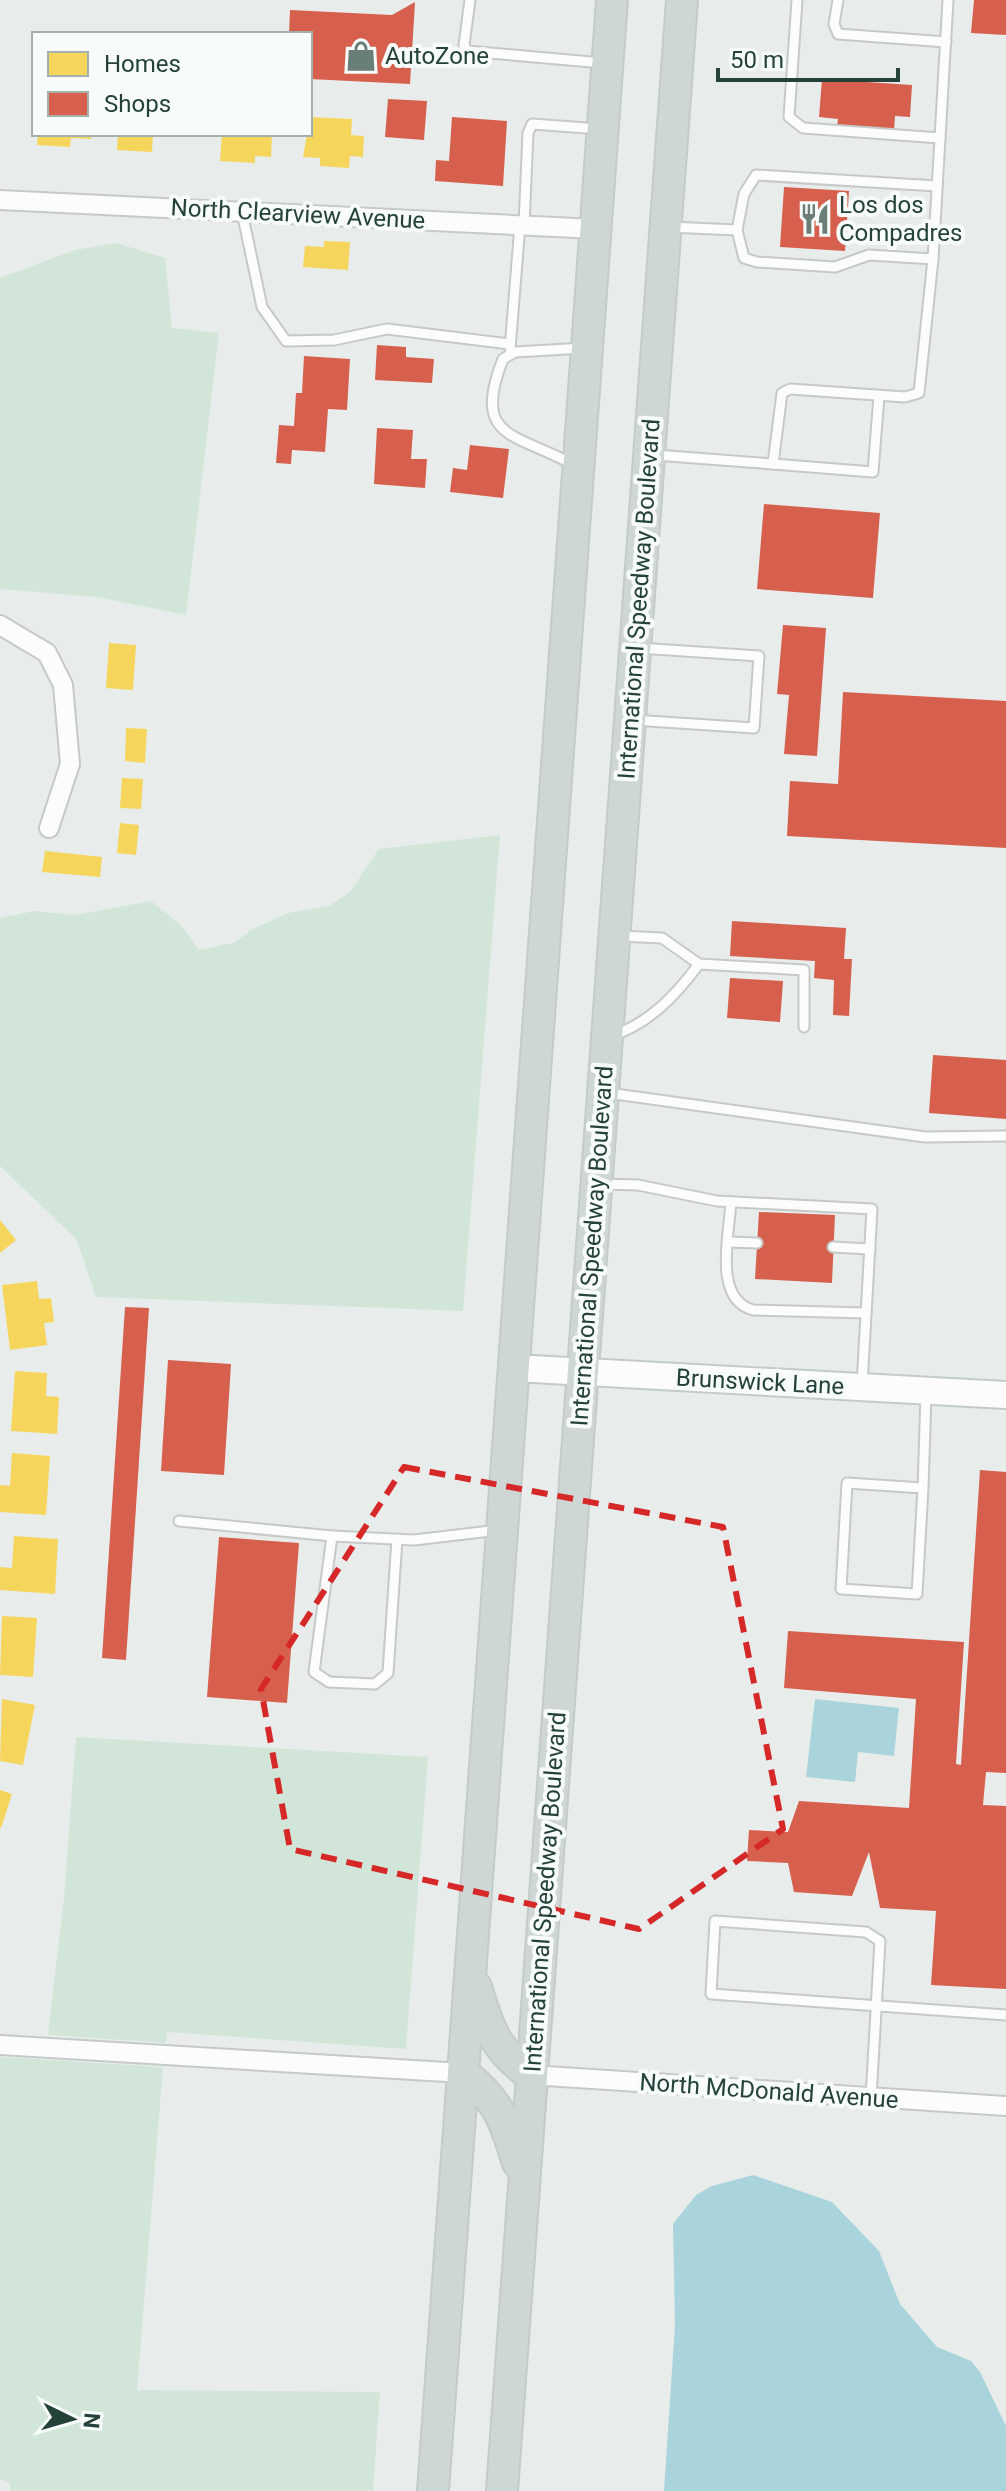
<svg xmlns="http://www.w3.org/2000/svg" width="1006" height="2491" font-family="Roboto,sans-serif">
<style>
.green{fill:#d1e6d8}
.water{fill:#a9d4db}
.homes{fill:#f6d55c}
.shops{fill:#d6604d}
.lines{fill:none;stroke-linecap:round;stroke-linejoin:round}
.lane-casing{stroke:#c5cac8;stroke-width:13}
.street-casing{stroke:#c5cac8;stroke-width:22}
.secondary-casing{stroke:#c3cbc8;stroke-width:30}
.primary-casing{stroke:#c3ccc9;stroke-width:34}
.lane{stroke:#fcfcfc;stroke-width:9}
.street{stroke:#fcfcfc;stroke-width:18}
.secondary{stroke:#fcfcfc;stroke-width:26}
.primary{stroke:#cfd7d5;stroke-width:30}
.marked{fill:none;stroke:#d62828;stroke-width:6;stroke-dasharray:16 10;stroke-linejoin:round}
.labels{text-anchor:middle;stroke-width:8;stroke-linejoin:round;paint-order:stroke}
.poi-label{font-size:24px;fill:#24423a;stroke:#f7fbf9;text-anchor:start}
.street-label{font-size:24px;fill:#24423a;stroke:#f7fbf9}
</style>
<rect width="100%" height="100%" fill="#e8edeb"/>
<!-- green -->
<g class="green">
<path d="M116,243L165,258L172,328L219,333L186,615L96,597L0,589V278L75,250Z"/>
<path d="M500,835L463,1311L96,1297L77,1240L0,1166V918L34,911L74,915L151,901L180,924L199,950L234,943L251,930L288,913L329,906L350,892L379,849Z"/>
<path d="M76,1737L428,1757L406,2049L167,2032L166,2043L48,2035L64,1898Z"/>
<path d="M0,2057L163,2067L137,2390L380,2392L373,2491H10V2483L0,2479Z"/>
</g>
<!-- water -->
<g class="water">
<path d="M815,1699L899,1708L894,1756L858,1752L855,1782L806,1777Z"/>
<path d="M753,2175L832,2202L879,2251L900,2304L937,2347L971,2361L980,2372L1006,2426V2491H664L675,2325L673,2224L696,2195L712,2186Z"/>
</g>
<!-- homes -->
<g class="homes">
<path d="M310,117L352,119L351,135L364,136L363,157L350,156L349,168L320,166V158L303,157Z"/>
<path d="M38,134H92L91,139L71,138L70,147L37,145Z"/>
<path d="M118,134H153L152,152L117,150Z"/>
<path d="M222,134H272L271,157L255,156V163L220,161Z"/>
<path d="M324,241L350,242L348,270L303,267L305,246L324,247Z"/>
<path d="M109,643L136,645L133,690L106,688Z"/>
<path d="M126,728L147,729L145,763L125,761Z"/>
<path d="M122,778L143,779L141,809L120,808Z"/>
<path d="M120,823L139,825L136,855L117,853Z"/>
<path d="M45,851L102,857L100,877L42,872Z"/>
<path d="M0,1220L16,1240L0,1253Z"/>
<path d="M37,1281L39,1299L51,1298L54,1322L44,1323L47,1345L10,1350L2,1285Z"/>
<path d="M15,1371L47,1373L46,1396L59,1397L57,1434L11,1431Z"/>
<path d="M12,1453L50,1456L46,1515L0,1512V1485L10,1486Z"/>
<path d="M14,1536L58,1539L55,1594L0,1590V1567L12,1568Z"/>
<path d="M2,1616L37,1618L33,1677L0,1675Z"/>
<path d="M2,1699L35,1705L23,1765L0,1761Z"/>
<path d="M0,1790L12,1794L1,1828L0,1827Z"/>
</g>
<!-- shops -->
<g class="shops">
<path d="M974,0H1006V35L971,33Z"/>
<path d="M415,2L410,84L310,79V34H289L290,10L392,15Z"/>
<path d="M822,79L912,85L910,117L895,116L894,130L837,126L838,119L819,117Z"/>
<path d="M388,99L427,101L424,140L385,137Z"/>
<path d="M452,117L507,121L503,186L435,181L436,160L449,161Z"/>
<path d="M784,187L849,191L845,251L780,247Z"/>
<path d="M377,345L406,347V357L434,359L432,383L375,380Z"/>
<path d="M304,356L350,359L347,410L328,409L325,452L292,450L291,464L276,463L279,425L294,426L296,393H302Z"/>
<path d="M377,428L413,430L411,459H427L425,488L374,484Z"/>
<path d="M470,445L509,449L503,498L450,492L453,468L467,470Z"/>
<path d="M764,504L880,513L873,598L757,589Z"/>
<path d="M783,625L826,628L817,756L784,754L789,695L777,694Z"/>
<path d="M843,692L1006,701V848L787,836L790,781L838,784Z"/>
<path d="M732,921L846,928L844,959H852L849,1016L833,1015L834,980L814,978L815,961L730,956Z"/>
<path d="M730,978L783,981L780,1022L727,1018Z"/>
<path d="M933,1055L1006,1060V1119L929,1113Z"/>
<path d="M759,1212L835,1215L832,1283L755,1279Z"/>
<path d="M125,1307L149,1308L126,1660L102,1658Z"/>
<path d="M168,1360L231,1364L224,1475L161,1471Z"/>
<path d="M980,1470L1006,1472V1773L986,1772L983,1805L1006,1806V1989L931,1985L936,1911L880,1908L869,1852L852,1896L794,1892L788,1863L747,1861L749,1830L788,1832L799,1801L909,1808L916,1699L784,1688L788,1631L964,1642L956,1764L961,1765Z"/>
<path d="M219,1537L299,1543L287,1703L207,1697Z"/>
</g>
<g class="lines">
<defs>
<g id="lane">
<path d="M470,0L464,45L467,51L603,63"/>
<path d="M797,0L789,117L803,128L940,138"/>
<path d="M838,0L834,24L838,34L946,42"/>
<path d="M242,212L262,307L286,341L334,340L387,329L510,344"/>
<path d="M524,225L528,133L532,124L600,129"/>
<path d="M669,227L737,230L744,258L757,262L835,267L869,255L933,259L948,0"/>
<path d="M737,230L744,194L756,175L937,186"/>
<path d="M510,349L520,225"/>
<path d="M655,455L773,464L782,393L790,389L905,397L919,393L933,259"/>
<path d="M572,464C516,433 471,440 503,359L515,352L584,348"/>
<path d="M773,464L873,472L879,396"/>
<path d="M633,720L754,728L759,656L639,648"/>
<path d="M620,936L662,938L699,964L804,970V1027"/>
<path d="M611,1036C649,1024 676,995 699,964"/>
<path d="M608,1093L925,1137L1006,1136"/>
<path d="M601,1184L638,1185L717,1201L872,1209L862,1385"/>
<path d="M731,1202C729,1235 713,1299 753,1310L866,1313"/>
<path d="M729,1242L757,1243"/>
<path d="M833,1247L870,1249"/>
<path d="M923,1488L917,1594L841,1589L847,1483L923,1488L926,1395"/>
<path d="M179,1521L332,1536"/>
<path d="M397,1539L388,1673L375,1684L329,1682L314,1672L332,1536L414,1540L499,1530"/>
<path d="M871,2098L880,1941L866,1932L715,1921L711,1994L1006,2015"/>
</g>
<g id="street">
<path d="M0,200L596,229"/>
<path d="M0,625L47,653L63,685L70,764L49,828"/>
<path d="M0,2045L463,2073"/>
<path d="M531,2075L1006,2106"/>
</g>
<path id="secondary" d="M514,1368L1006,1395"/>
<g id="primary">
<path d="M476,1987C489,2029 494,2049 531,2075"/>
<path d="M463,2073C499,2100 505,2121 518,2163"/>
<path d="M433,2491L612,0"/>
<path d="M502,2491L682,0"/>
</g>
</defs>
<!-- lane casing -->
<use href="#lane" class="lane-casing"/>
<!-- street casing -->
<use href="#street" class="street-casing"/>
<!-- secondary casing -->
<use href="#secondary" class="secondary-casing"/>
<!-- primary casing -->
<use href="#primary" class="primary-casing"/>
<!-- lane -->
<use href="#lane" class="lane"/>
<!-- street -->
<use href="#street" class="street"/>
<!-- secondary -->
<use href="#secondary" class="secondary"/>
<!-- primary -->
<use href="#primary" class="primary"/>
</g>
<!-- marked area -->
<path class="marked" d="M404,1467L723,1527L783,1829L639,1929L290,1849L261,1689Z"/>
<!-- icons -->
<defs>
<symbol id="shop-bare" viewBox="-9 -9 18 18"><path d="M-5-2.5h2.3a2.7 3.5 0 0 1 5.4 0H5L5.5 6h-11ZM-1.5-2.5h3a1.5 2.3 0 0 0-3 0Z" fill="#697e78" stroke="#f7fbf9" stroke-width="2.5" paint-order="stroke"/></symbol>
<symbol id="restaurant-bare" viewBox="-9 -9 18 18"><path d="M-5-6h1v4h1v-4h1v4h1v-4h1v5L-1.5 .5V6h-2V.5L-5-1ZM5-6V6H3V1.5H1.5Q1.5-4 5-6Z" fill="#697e78" stroke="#f7fbf9" stroke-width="2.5" paint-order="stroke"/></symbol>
</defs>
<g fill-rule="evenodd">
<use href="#shop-bare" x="339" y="34" width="44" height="44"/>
<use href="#restaurant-bare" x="793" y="197" width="44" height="44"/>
</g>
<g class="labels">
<!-- poi labels -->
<g class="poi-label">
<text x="385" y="64">AutoZone</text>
<text x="839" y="213">Los dos<tspan x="839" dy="28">Compadres</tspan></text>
</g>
<!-- street labels -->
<g class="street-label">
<text transform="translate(298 214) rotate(3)" y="8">North Clearview Avenue</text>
<text transform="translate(639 599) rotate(-86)" y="8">International Speedway Boulevard</text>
<text transform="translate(592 1246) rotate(-86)" y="8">International Speedway Boulevard</text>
<text transform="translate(760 1382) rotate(3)" y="8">Brunswick Lane</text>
<text transform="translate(545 1892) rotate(-86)" y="8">International Speedway Boulevard</text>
<text transform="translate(769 2091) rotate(4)" y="8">North McDonald Avenue</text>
</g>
</g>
<!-- legend -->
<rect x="32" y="32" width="280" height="104" fill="#f7fbf9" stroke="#a3b1ad" stroke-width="2"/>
<rect x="48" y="52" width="40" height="24" fill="#f6d55c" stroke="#a3b1ad" stroke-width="2"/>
<text x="104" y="72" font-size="24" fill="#24423a">Homes</text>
<rect x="48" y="92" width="40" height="24" fill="#d6604d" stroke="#a3b1ad" stroke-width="2"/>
<text x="104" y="112" font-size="24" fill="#24423a">Shops</text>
<!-- north arrow -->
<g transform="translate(72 2419) rotate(95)" stroke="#f7fbf9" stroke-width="6" paint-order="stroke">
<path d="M0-6L14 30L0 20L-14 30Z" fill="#24423a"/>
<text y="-12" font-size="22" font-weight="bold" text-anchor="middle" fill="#24423a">N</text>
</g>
<!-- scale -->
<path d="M718 68v12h180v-12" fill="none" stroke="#24423a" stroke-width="4"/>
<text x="730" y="68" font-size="24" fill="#24423a" stroke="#f7fbf9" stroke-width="6" paint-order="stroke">50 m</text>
</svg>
